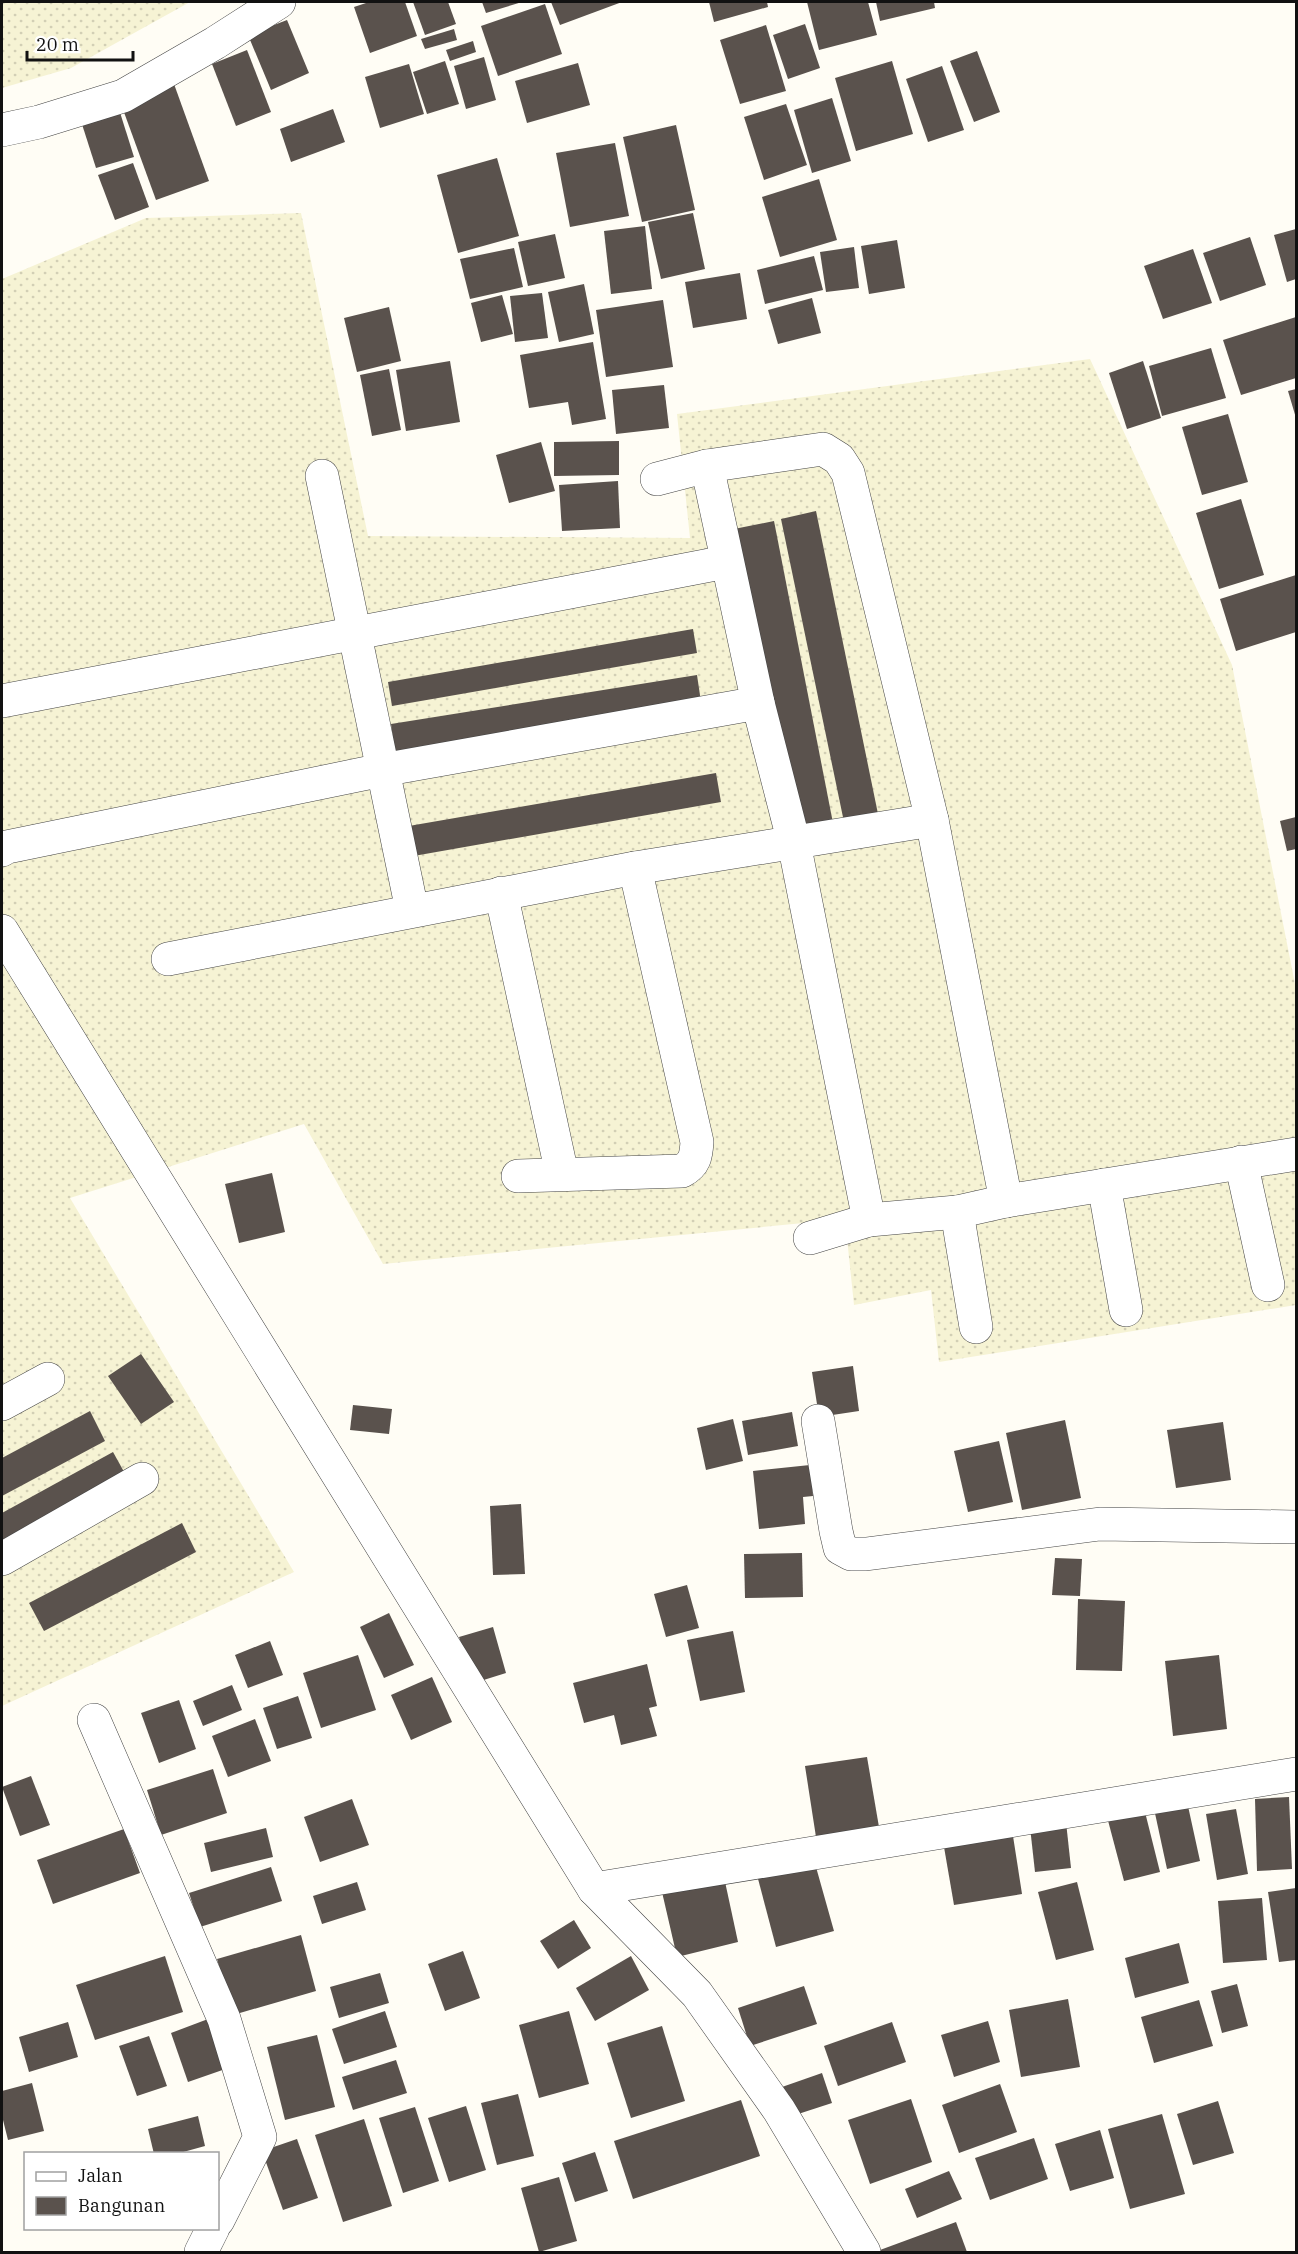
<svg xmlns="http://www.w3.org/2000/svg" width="1298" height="2254" font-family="'IBM Plex Serif',serif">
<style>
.farmland{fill:url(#farmland-dots)}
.building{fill:#5a524d}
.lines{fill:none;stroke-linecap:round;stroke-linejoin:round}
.minor-casing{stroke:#444;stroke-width:34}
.minor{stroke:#fff;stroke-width:33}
</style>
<defs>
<pattern id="farmland-dots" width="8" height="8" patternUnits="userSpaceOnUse" patternTransform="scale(1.5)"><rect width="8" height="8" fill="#f6f3d4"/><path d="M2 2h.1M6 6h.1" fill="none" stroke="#d2cfb5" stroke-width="1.8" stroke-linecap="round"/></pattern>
</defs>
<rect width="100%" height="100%" fill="#fffdf5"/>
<!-- farmland -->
<g class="farmland">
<path d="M2,2H190L71,68L2,88Z"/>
<path d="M301,213L368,536L690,538L677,414L1090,359L1232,665L1296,989V1305L939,1362L931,1290L854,1305L845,1219L383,1264L304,1124L70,1198L294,1572L2,1706V279L146,218Z"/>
</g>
<!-- building -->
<g class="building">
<path d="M369,2H405L417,36L370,53L354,7Z"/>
<path d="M413,2H448L456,24L425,35Z"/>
<path d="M482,2H522L486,13Z"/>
<path d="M551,2H622L560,25Z"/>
<path d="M709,2H767L768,7L714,22Z"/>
<path d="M807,2H868L877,35L819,50Z"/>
<path d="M876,2H934L935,8L880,21Z"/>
<path d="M545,4L562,54L498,76L481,26Z"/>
<path d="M287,20L309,73L271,90L248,35Z"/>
<path d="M805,24L820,68L788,79L773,35Z"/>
<path d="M766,25L786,91L740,104L720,40Z"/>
<path d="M454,29L457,40L425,49L421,39Z"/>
<path d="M473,41L476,52L450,61L446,50Z"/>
<path d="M247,50L271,112L236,126L212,64Z"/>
<path d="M977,51L1000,112L974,122L950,61Z"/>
<path d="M484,57L496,100L466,109L454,66Z"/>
<path d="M445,61L459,104L427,114L413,72Z"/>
<path d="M892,61L913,134L856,151L835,78Z"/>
<path d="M578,63L590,105L527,123L515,81Z"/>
<path d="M409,64L424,114L380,128L365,77Z"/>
<path d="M942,66L964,130L928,142L906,79Z"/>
<path d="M174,84L209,181L156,200L121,104Z"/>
<path d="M832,98L851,161L812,173L794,110Z"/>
<path d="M786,104L807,165L764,180L744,117Z"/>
<path d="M118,106L134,157L96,168L80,118Z"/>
<path d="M333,109L345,142L291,162L280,129Z"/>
<path d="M676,125L695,210L642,222L623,137Z"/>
<path d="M615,143L629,216L570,227L556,153Z"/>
<path d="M497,158L519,236L458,253L437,175Z"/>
<path d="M133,163L149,207L115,220L98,175Z"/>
<path d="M819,179L837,240L780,257L762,197Z"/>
<path d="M693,213L705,269L661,279L648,222Z"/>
<path d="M645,226L652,289L611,294L604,231Z"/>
<path d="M1296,229V279L1287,282L1274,235Z"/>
<path d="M555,234L565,278L528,286L518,242Z"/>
<path d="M1250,237L1266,285L1220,301L1203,253Z"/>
<path d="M897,240L905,288L869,294L861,246Z"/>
<path d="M854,247L859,288L826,292L820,252Z"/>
<path d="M514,248L523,287L470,299L460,259Z"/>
<path d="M1193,249L1212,303L1163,319L1144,266Z"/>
<path d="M814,256L823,290L765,304L757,270Z"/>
<path d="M740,273L747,319L693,328L685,282Z"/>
<path d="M584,284L594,334L559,342L548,292Z"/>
<path d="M542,293L548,338L515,342L510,296Z"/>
<path d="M502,295L513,334L481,342L471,303Z"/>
<path d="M812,298L821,333L778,344L768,310Z"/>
<path d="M663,300L673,367L606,377L596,310Z"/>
<path d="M389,307L401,361L357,372L344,318Z"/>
<path d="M1296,317V378L1241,395L1223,340Z"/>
<path d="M593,342L606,419L572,425L568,402L529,408L520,355Z"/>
<path d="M1211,348L1226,398L1162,416L1149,366Z"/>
<path d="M450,361L460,422L406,431L396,370Z"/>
<path d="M1143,361L1161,418L1127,429L1109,373Z"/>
<path d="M389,369L401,430L372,436L360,375Z"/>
<path d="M664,385L669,428L616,434L612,390Z"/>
<path d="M1296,389V418L1288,391Z"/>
<path d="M1228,414L1248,482L1202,495L1182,427Z"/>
<path d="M619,441V475L554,476V442Z"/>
<path d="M541,442L555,491L509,503L496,455Z"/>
<path d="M618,481L620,528L562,531L559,485Z"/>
<path d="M1241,499L1264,575L1219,589L1196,513Z"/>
<path d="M816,511L878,814L844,822L781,519Z"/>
<path d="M774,521L833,823L793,832L734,529Z"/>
<path d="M1296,575V632L1236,651L1220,599Z"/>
<path d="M693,629L697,653L392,706L388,682Z"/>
<path d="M697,675L701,702L395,752L391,724Z"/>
<path d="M716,773L721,802L408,857L403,827Z"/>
<path d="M1296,817V849L1287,851L1280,821Z"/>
<path d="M272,1173L285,1232L239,1243L225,1184Z"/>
<path d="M141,1354L174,1402L141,1424L108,1376Z"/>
<path d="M853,1366L859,1411L819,1417L812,1372Z"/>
<path d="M353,1405L392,1409L389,1434L350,1430Z"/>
<path d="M90,1411L105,1441L2,1496V1458Z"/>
<path d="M792,1412L798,1446L748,1455L742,1421Z"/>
<path d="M733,1419L743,1461L706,1470L697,1428Z"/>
<path d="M1065,1420L1081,1498L1022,1510L1006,1433Z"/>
<path d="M1223,1422L1231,1480L1176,1488L1167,1430Z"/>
<path d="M999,1441L1013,1502L968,1512L954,1451Z"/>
<path d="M113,1452L128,1479L2,1548V1513Z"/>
<path d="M810,1465L813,1496L803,1497L805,1524L759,1529L753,1471Z"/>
<path d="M521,1504L525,1574L493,1575L490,1506Z"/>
<path d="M182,1523L196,1552L44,1631L29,1603Z"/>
<path d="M802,1553L803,1597L745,1598L744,1554Z"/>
<path d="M1055,1558L1082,1559L1080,1596L1052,1595Z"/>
<path d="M687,1585L699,1628L666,1637L654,1594Z"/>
<path d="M1078,1599L1125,1601L1122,1671L1076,1670Z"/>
<path d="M389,1613L414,1665L384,1678L360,1627Z"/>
<path d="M493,1627L506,1673L474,1683L459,1637Z"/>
<path d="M733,1631L745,1692L700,1701L687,1640Z"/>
<path d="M270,1641L283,1675L248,1688L235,1655Z"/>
<path d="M358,1655L376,1710L321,1728L303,1673Z"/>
<path d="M1219,1655L1227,1729L1173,1736L1165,1661Z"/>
<path d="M647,1664L657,1706L649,1708L657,1736L621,1745L614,1715L584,1723L573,1683Z"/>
<path d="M432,1677L452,1722L411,1740L391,1695Z"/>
<path d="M232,1685L242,1710L203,1726L193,1701Z"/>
<path d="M298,1696L312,1738L277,1749L263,1708Z"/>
<path d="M179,1700L196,1749L159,1763L141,1713Z"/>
<path d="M255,1719L271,1761L228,1777L212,1736Z"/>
<path d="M867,1757L879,1827L816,1837L805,1766Z"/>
<path d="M213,1769L227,1813L161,1835L147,1790Z"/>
<path d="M31,1776L50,1825L20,1836L2,1787Z"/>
<path d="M1186,1797L1200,1861L1167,1869L1153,1804Z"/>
<path d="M1289,1797L1292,1869L1257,1871L1255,1799Z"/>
<path d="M352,1799L369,1845L320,1862L304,1817Z"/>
<path d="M1143,1804L1160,1872L1124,1881L1106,1813Z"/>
<path d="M1236,1809L1248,1874L1217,1880L1206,1814Z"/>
<path d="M1066,1822L1071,1868L1035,1872L1030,1827Z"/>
<path d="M266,1828L273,1857L211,1872L204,1843Z"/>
<path d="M124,1829L140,1873L53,1904L37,1860Z"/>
<path d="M1013,1836L1022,1894L954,1905L944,1847Z"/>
<path d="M814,1860L834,1931L776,1947L757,1875Z"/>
<path d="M271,1867L282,1901L200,1927L189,1893Z"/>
<path d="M724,1877L738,1942L677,1957L662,1892Z"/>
<path d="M357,1882L366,1910L322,1924L313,1896Z"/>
<path d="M1077,1882L1094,1950L1056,1960L1038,1892Z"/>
<path d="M1296,1888V1960L1279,1962L1268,1892Z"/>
<path d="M1262,1898L1267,1960L1223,1963L1218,1901Z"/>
<path d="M574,1920L591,1948L558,1969L540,1941Z"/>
<path d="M301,1935L316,1991L233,2015L217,1959Z"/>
<path d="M1179,1943L1189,1983L1135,1998L1125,1958Z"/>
<path d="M463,1951L480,1998L445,2011L428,1964Z"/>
<path d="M165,1956L183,2012L95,2040L76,1985Z"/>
<path d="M631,1956L649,1990L595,2021L576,1988Z"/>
<path d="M380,1973L389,2003L339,2018L330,1987Z"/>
<path d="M1237,1984L1248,2026L1222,2033L1211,1991Z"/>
<path d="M804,1986L817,2024L750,2046L738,2008Z"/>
<path d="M1068,1999L1080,2067L1021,2077L1009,2010Z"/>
<path d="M1199,2000L1213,2046L1154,2063L1141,2017Z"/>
<path d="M385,2011L397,2047L344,2064L332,2029Z"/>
<path d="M569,2011L589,2084L539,2098L519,2025Z"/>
<path d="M216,2016L234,2066L188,2082L171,2033Z"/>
<path d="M988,2021L1000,2062L954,2077L941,2035Z"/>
<path d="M68,2022L78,2057L29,2072L19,2037Z"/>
<path d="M892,2022L906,2062L838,2086L824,2046Z"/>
<path d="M662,2026L685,2101L631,2118L607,2043Z"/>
<path d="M317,2035L335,2107L285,2120L267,2047Z"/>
<path d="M149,2036L167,2086L137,2096L119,2046Z"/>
<path d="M396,2060L407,2093L353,2110L342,2077Z"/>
<path d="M822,2073L832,2103L792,2116L782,2087Z"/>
<path d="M32,2083L44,2131L8,2140L2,2116V2091Z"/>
<path d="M1000,2084L1017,2132L959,2153L942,2105Z"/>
<path d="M518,2094L534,2156L497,2165L481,2103Z"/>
<path d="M911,2099L932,2162L870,2184L848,2120Z"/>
<path d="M741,2100L760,2156L633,2199L614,2141Z"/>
<path d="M1218,2101L1234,2153L1193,2165L1177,2114Z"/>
<path d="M466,2106L486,2170L449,2182L428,2118Z"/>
<path d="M415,2107L439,2181L403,2193L379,2118Z"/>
<path d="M1162,2114L1185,2194L1130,2209L1108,2129Z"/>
<path d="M198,2116L205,2146L176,2154H154L148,2129Z"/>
<path d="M364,2119L392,2206L343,2222L315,2135Z"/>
<path d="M1100,2130L1114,2178L1070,2191L1055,2144Z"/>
<path d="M1034,2138L1048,2179L990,2200L975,2158Z"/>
<path d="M297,2139L318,2198L283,2210L262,2151Z"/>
<path d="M595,2152L608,2191L575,2202L562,2163Z"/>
<path d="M949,2171L962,2199L917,2218L905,2189Z"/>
<path d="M559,2177L577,2241L539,2252L521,2188Z"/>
<path d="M956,2222L967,2252H881L880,2250Z"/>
</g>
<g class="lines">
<defs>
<g id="minor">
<path d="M2,130L39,122L123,96L215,43L279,2"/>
<path d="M707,466L758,703L794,843L869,1220"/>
<path d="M322,476L412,910"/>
<path d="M657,479L707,466L823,449L839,459L848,473L932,820L1006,1201"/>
<path d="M2,701L726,562"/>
<path d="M2,850L7,847L382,770L758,703"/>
<path d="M501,893L562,1174"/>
<path d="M2,931L594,1889L697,1994L779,2110L864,2252"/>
<path d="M168,959L635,868L932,820"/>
<path d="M1241,1162L1268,1285"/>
<path d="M518,1176L682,1171C695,1164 696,1156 697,1142L635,868"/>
<path d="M1104,1185L1126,1310"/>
<path d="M957,1212L976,1327"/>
<path d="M810,1238L869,1220L957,1212L1006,1201L1296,1154"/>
<path d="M2,1404L48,1379"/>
<path d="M818,1421L836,1531L840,1548L851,1554H866L1100,1524L1296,1527"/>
<path d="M2,1559L142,1479"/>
<path d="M94,1720L224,2019L260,2137L218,2220"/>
<path d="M594,1889L1296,1774"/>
<path d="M201,2252L213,2228"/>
</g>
</defs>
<!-- minor casing -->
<use href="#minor" class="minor-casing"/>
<!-- minor -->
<use href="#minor" class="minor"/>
</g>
<!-- border -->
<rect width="1298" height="2254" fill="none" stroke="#111111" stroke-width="6"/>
<!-- legend -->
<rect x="24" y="2152" width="195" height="78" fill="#ffffff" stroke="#a0a0a0" stroke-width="1.5"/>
<rect x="36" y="2172" width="30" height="9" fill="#ffffff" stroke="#a0a0a0" stroke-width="1.5"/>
<text x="78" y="2182" font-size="18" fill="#111111">Jalan</text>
<rect x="36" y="2197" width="30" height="18" fill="#5a524d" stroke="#a0a0a0" stroke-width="1.5"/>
<text x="78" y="2212" font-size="18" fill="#111111">Bangunan</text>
<!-- scale -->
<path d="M27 51v9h106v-9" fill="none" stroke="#111111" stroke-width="3"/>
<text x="36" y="51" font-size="18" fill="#111111" stroke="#ffffff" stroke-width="4.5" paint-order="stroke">20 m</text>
</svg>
